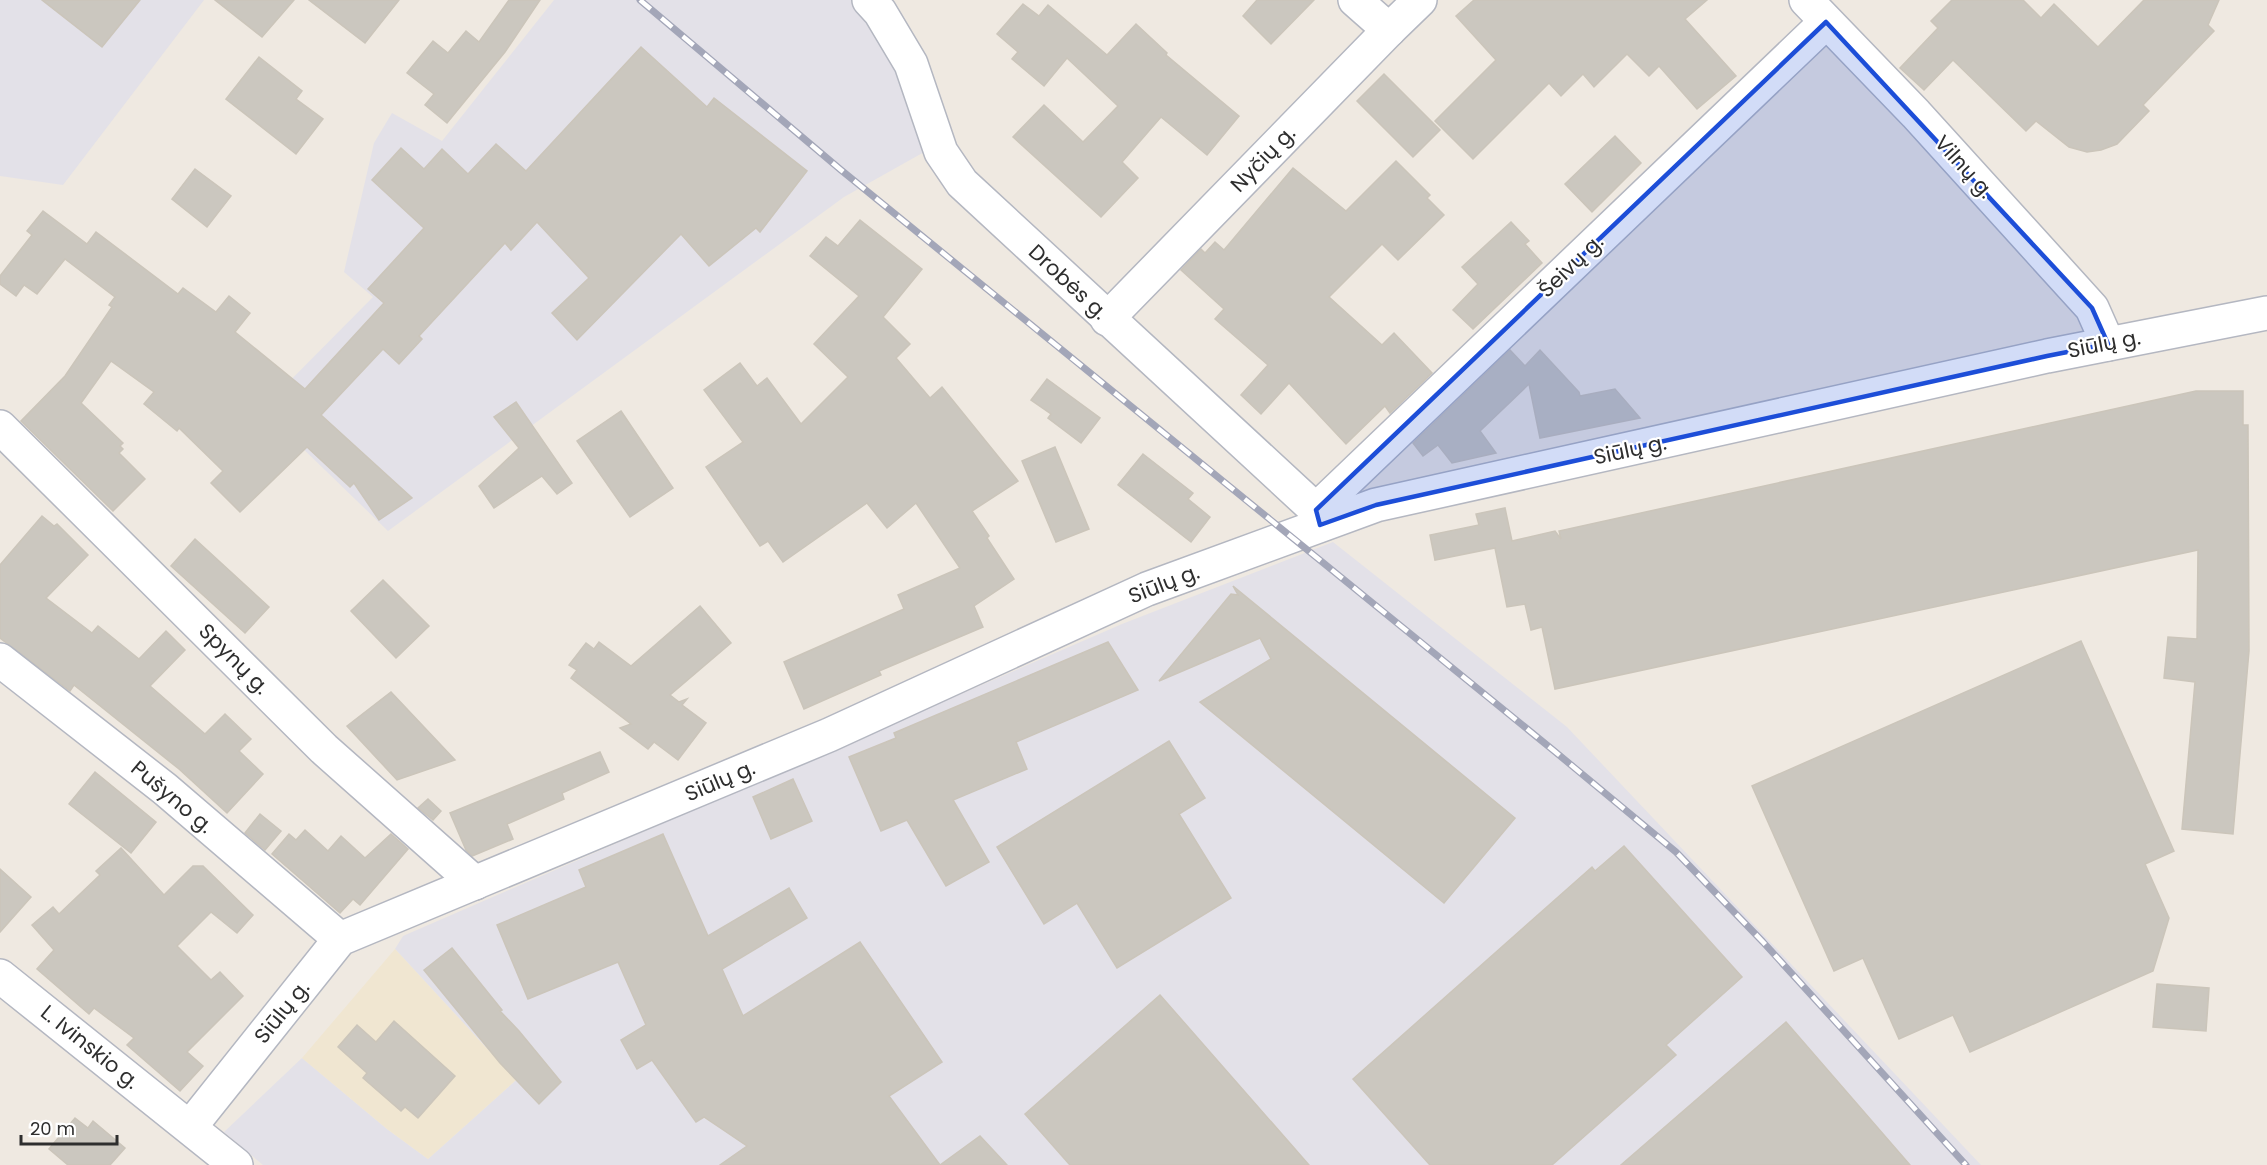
<svg xmlns="http://www.w3.org/2000/svg" width="2267" height="1165" font-family="Poppins,sans-serif">
<style>
.industrial{fill:#e3e1e8}
.education{fill:#f0e6d1}
.building{fill:#cbc7bf;stroke:#cbc5ba;stroke-width:1.5}
.lines{fill:none;stroke-linecap:round;stroke-linejoin:round}
.minor-casing{stroke:#b4b7c1;stroke-width:36}
.minor{stroke:#fff;stroke-width:33}
.rail-casing{stroke:#a3a6b8;stroke-width:7}
.rail{stroke:#fff;stroke-width:4.5;stroke-dasharray:14;stroke-linecap:butt}
.marked{fill:#1d4ed8;fill-opacity:0.2;stroke:#1d4ed8;stroke-width:4.5;stroke-linejoin:round}
.labels{text-anchor:middle;stroke-width:4.5;stroke-linejoin:round;paint-order:stroke}
.street-label{font-size:21px;fill:#2e2e2e;stroke:#fff}
</style>
<rect width="100%" height="100%" fill="#efe9e1"/>
<!-- industrial -->
<g class="industrial">
<path d="M0,0H204L63,185L0,176Z"/>
<path d="M554,0H858L886,31L926,151L844,197L388,531L262,409L373,297L344,272L374,143L392,113L442,141Z"/>
<path d="M1333,542L1567,727L1981,1165H263L224,1132L302,1058L387,1129L428,1159L516,1080L395,949L403,936L1122,624Z"/>
</g>
<!-- education -->
<path class="education" d="M395,949L516,1080L428,1159L387,1129L302,1058Z"/>
<!-- building -->
<g class="building">
<path d="M42,0H140L102,47Z"/>
<path d="M215,0H294L262,37Z"/>
<path d="M309,0H399L365,43Z"/>
<path d="M509,0H540L505,52L447,123L425,105L434,94L407,73L433,41L448,53L466,31L479,42Z"/>
<path d="M1257,0H1314L1271,44L1243,16Z"/>
<path d="M1474,0H1707L1685,19L1736,76L1697,109L1659,66L1649,76L1627,54L1594,87L1583,74L1561,96L1549,83L1473,159L1435,121L1496,60L1456,16Z"/>
<path d="M1952,0H2023L2041,18L2054,4L2098,47L2144,0H2219L2208,25L2214,31L2143,105L2149,111L2117,144L2101,150L2087,152L2069,147L2036,121L2026,131L1953,60L1924,90L1900,68L1938,28L1931,21Z"/>
<path d="M1023,4L1039,16L1048,5L1107,55L1136,24L1167,53L1166,55L1239,116L1207,155L1161,117L1122,162L1138,178L1101,217L1013,137L1044,105L1083,142L1118,106L1067,58L1044,86L1012,59L1018,52L997,34Z"/>
<path d="M641,47L707,107L714,98L807,171L760,232L756,228L709,266L681,234L577,340L552,313L589,278L537,222L511,250L505,243L419,336L422,339L399,364L383,349L321,415L412,498L379,520L354,483L350,487L307,447L240,512L211,483L223,471L179,428L177,431L144,404L154,392L111,361L81,403L123,443L120,446L123,449L119,453L145,479L113,511L21,421L65,376L112,307L109,305L115,297L65,259L37,294L24,285L16,296L0,284V276L32,235L27,231L43,211L87,244L96,232L178,294L183,288L216,312L229,296L250,313L235,332L305,389L384,303L368,289L424,228L372,180L401,148L424,169L442,149L468,174L496,144L526,171Z"/>
<path d="M259,57L302,91L296,99L323,119L296,154L226,99Z"/>
<path d="M1384,74L1440,130L1413,157L1357,101Z"/>
<path d="M1615,136L1641,163L1592,212L1565,184Z"/>
<path d="M1396,161L1430,195L1427,198L1444,215L1398,260L1382,244L1329,297L1382,345L1394,333L1432,373L1390,413L1385,406L1346,444L1289,383L1261,414L1241,395L1268,365L1215,319L1224,309L1181,270L1201,249L1205,253L1215,242L1224,250L1293,168L1346,211Z"/>
<path d="M195,169L231,196L207,227L172,199Z"/>
<path d="M860,220L922,269L883,317L910,344L896,358L930,398L942,387L1018,481L972,511L989,536L987,538L1014,579L974,606L983,627L879,671L881,675L804,709L784,662L904,609L898,595L960,568L916,503L887,528L867,503L783,562L768,541L760,546L706,467L743,442L704,390L740,363L757,386L767,378L801,424L848,377L814,344L859,296L810,256L826,237L838,246Z"/>
<path d="M1511,222L1529,241L1525,244L1542,263L1473,329L1453,310L1478,284L1462,267Z"/>
<path d="M1510,350L1525,366L1540,350L1579,392L1580,396L1615,389L1640,418L1540,438L1529,384L1480,431L1496,453L1452,463L1438,445L1423,456L1413,443Z"/>
<path d="M1047,379L1100,418L1081,443L1048,418L1051,414L1031,400Z"/>
<path d="M2196,391H2243V425H2248L2249,651L2233,834L2182,829L2195,682L2164,678L2168,637L2197,639L2198,550L1555,689L1542,627L1531,630L1525,604L1507,607L1495,548L1435,560L1430,535L1479,525L1476,514L1505,508L1512,541L1555,531L1561,539L1559,531Z"/>
<path d="M516,402L572,483L557,494L542,476L494,508L479,486L519,448L494,417Z"/>
<path d="M621,411L673,488L630,517L577,441Z"/>
<path d="M1055,447L1089,529L1056,542L1022,461Z"/>
<path d="M1143,454L1193,493L1188,499L1210,517L1191,542L1118,485Z"/>
<path d="M42,516L54,526L57,524L88,555L46,598L92,633L98,626L139,659L166,631L185,650L150,686L205,734L225,714L251,739L239,751L263,774L227,813L179,769L74,685L70,691L0,638V565Z"/>
<path d="M195,539L269,607L245,633L171,566Z"/>
<path d="M383,580L429,626L396,658L351,611Z"/>
<path d="M1233,586L1515,818L1444,903L1200,702L1271,659L1260,638L1159,681L1231,594L1238,595Z"/>
<path d="M700,606L731,643L670,695L679,702L687,699L682,705L706,723L678,760L654,742L648,749L620,728L631,724L571,678L577,670L569,665L586,643L594,649L599,642L631,666Z"/>
<path d="M2081,641L2174,851L2145,864L2169,918L2153,971L1970,1052L1953,1015L1899,1039L1863,958L1834,971L1752,786Z"/>
<path d="M1108,642L1138,690L1016,742L1027,769L953,800L989,862L946,886L907,820L881,831L849,757L896,738L894,733Z"/>
<path d="M391,692L455,760L397,780L347,726Z"/>
<path d="M1169,741L1205,798L1179,814L1231,898L1117,968L1077,903L1044,924L997,847Z"/>
<path d="M600,752L609,772L562,793L564,799L507,824L513,839L472,856L466,850L450,813Z"/>
<path d="M95,772L156,822L131,853L69,804Z"/>
<path d="M793,779L812,821L771,839L753,797Z"/>
<path d="M428,799L441,811L433,820L418,808Z"/>
<path d="M260,814L281,831L265,850L245,833Z"/>
<path d="M305,830L328,851L341,836L365,858L391,834L408,849L360,905L353,899L340,913L272,854L289,834L296,840Z"/>
<path d="M663,834L708,936L789,888L807,918L722,969L743,1016L860,942L942,1062L889,1096L940,1165L980,1136L1007,1165H720L747,1146L704,1117L696,1122L652,1060L637,1069L621,1040L646,1025L618,962L528,999L497,925L586,887L579,870Z"/>
<path d="M1624,846L1742,977L1666,1045L1676,1055L1552,1165H1430L1353,1079L1592,867L1595,871Z"/>
<path d="M121,848L164,895L193,866H203L253,915L237,933L211,912L177,946L211,980L220,972L243,996L187,1052L203,1066L180,1091L127,1045L134,1038L94,1008L89,1014L37,969L54,950L32,925L53,907L59,914L100,875L96,871Z"/>
<path d="M0,869L31,897L0,932Z"/>
<path d="M452,948L502,1010L500,1011L519,1031L561,1082L539,1104L500,1063L424,970Z"/>
<path d="M2157,984L2209,988L2206,1031L2153,1027Z"/>
<path d="M1160,995L1309,1165H1070L1025,1114Z"/>
<path d="M394,1021L455,1076L418,1118L405,1107L401,1111L363,1078L367,1073L338,1047L357,1025L376,1042Z"/>
<path d="M1786,1022L1910,1165H1621Z"/>
<path d="M75,1118L88,1128L93,1121L125,1148L110,1165H68L49,1149Z"/>
</g>
<g class="lines">
<defs>
<g id="minor">
<path d="M869,0L880,12L911,64L941,152L962,183L1316,510L1320,525"/>
<path d="M1355,0L1389,30"/>
<path d="M1806,0L1916,114L2092,308L2108,344"/>
<path d="M1107,319L1389,30L1420,0"/>
<path d="M0,427L324,749L475,883"/>
<path d="M1316,510L1826,22"/>
<path d="M0,660L165,789L340,939"/>
<path d="M0,976L236,1165"/>
<path d="M190,1127L340,939L829,735L1147,589L1376,505L2047,356L2267,313"/>
</g>
</defs>
<!-- minor casing -->
<use href="#minor" class="minor-casing"/>
<!-- minor -->
<use href="#minor" class="minor"/>
<defs>
<path id="rail" d="M640,0L841,170L1553,750L1676,852L1763,942L1966,1165"/>
</defs>
<!-- rail casing -->
<use href="#rail" class="rail-casing"/>
<!-- rail -->
<use href="#rail" class="rail"/>
</g>
<!-- marked area -->
<path class="marked" d="M1826,22L2092,308L2108,344L2047,356L1376,505L1320,525L1316,510Z"/>
<g class="labels">
<!-- street labels -->
<g class="street-label">
<text transform="translate(1263 159) rotate(-46)" y="7">Nyčių g.</text>
<text transform="translate(1964 167) rotate(48)" y="7">Vilnų g.</text>
<text transform="translate(1571 266) rotate(-44)" y="7">Šeivų g.</text>
<text transform="translate(1068 282) rotate(43)" y="7">Drobės g.</text>
<text transform="translate(2104 344) rotate(-11)" y="7">Siūlų g.</text>
<text transform="translate(1630 450) rotate(-12)" y="7">Siūlų g.</text>
<text transform="translate(1164 584) rotate(-21)" y="7">Siūlų g.</text>
<text transform="translate(234 659) rotate(45)" y="7">Spynų g.</text>
<text transform="translate(720 781) rotate(-23)" y="7">Siūlų g.</text>
<text transform="translate(172 797) rotate(40)" y="7">Pušyno g.</text>
<text transform="translate(282 1012) rotate(-51)" y="7">Siūlų g.</text>
<text transform="translate(90 1047) rotate(39)" y="7">L. Ivinskio g.</text>
</g>
</g>
<!-- scale -->
<path d="M21 1135v9h96v-9" fill="none" stroke="#2e2e2e" stroke-width="3"/>
<text x="30" y="1135" font-size="18" fill="#2e2e2e" stroke="#ffffff" stroke-width="4.5" paint-order="stroke">20 m</text>
</svg>
